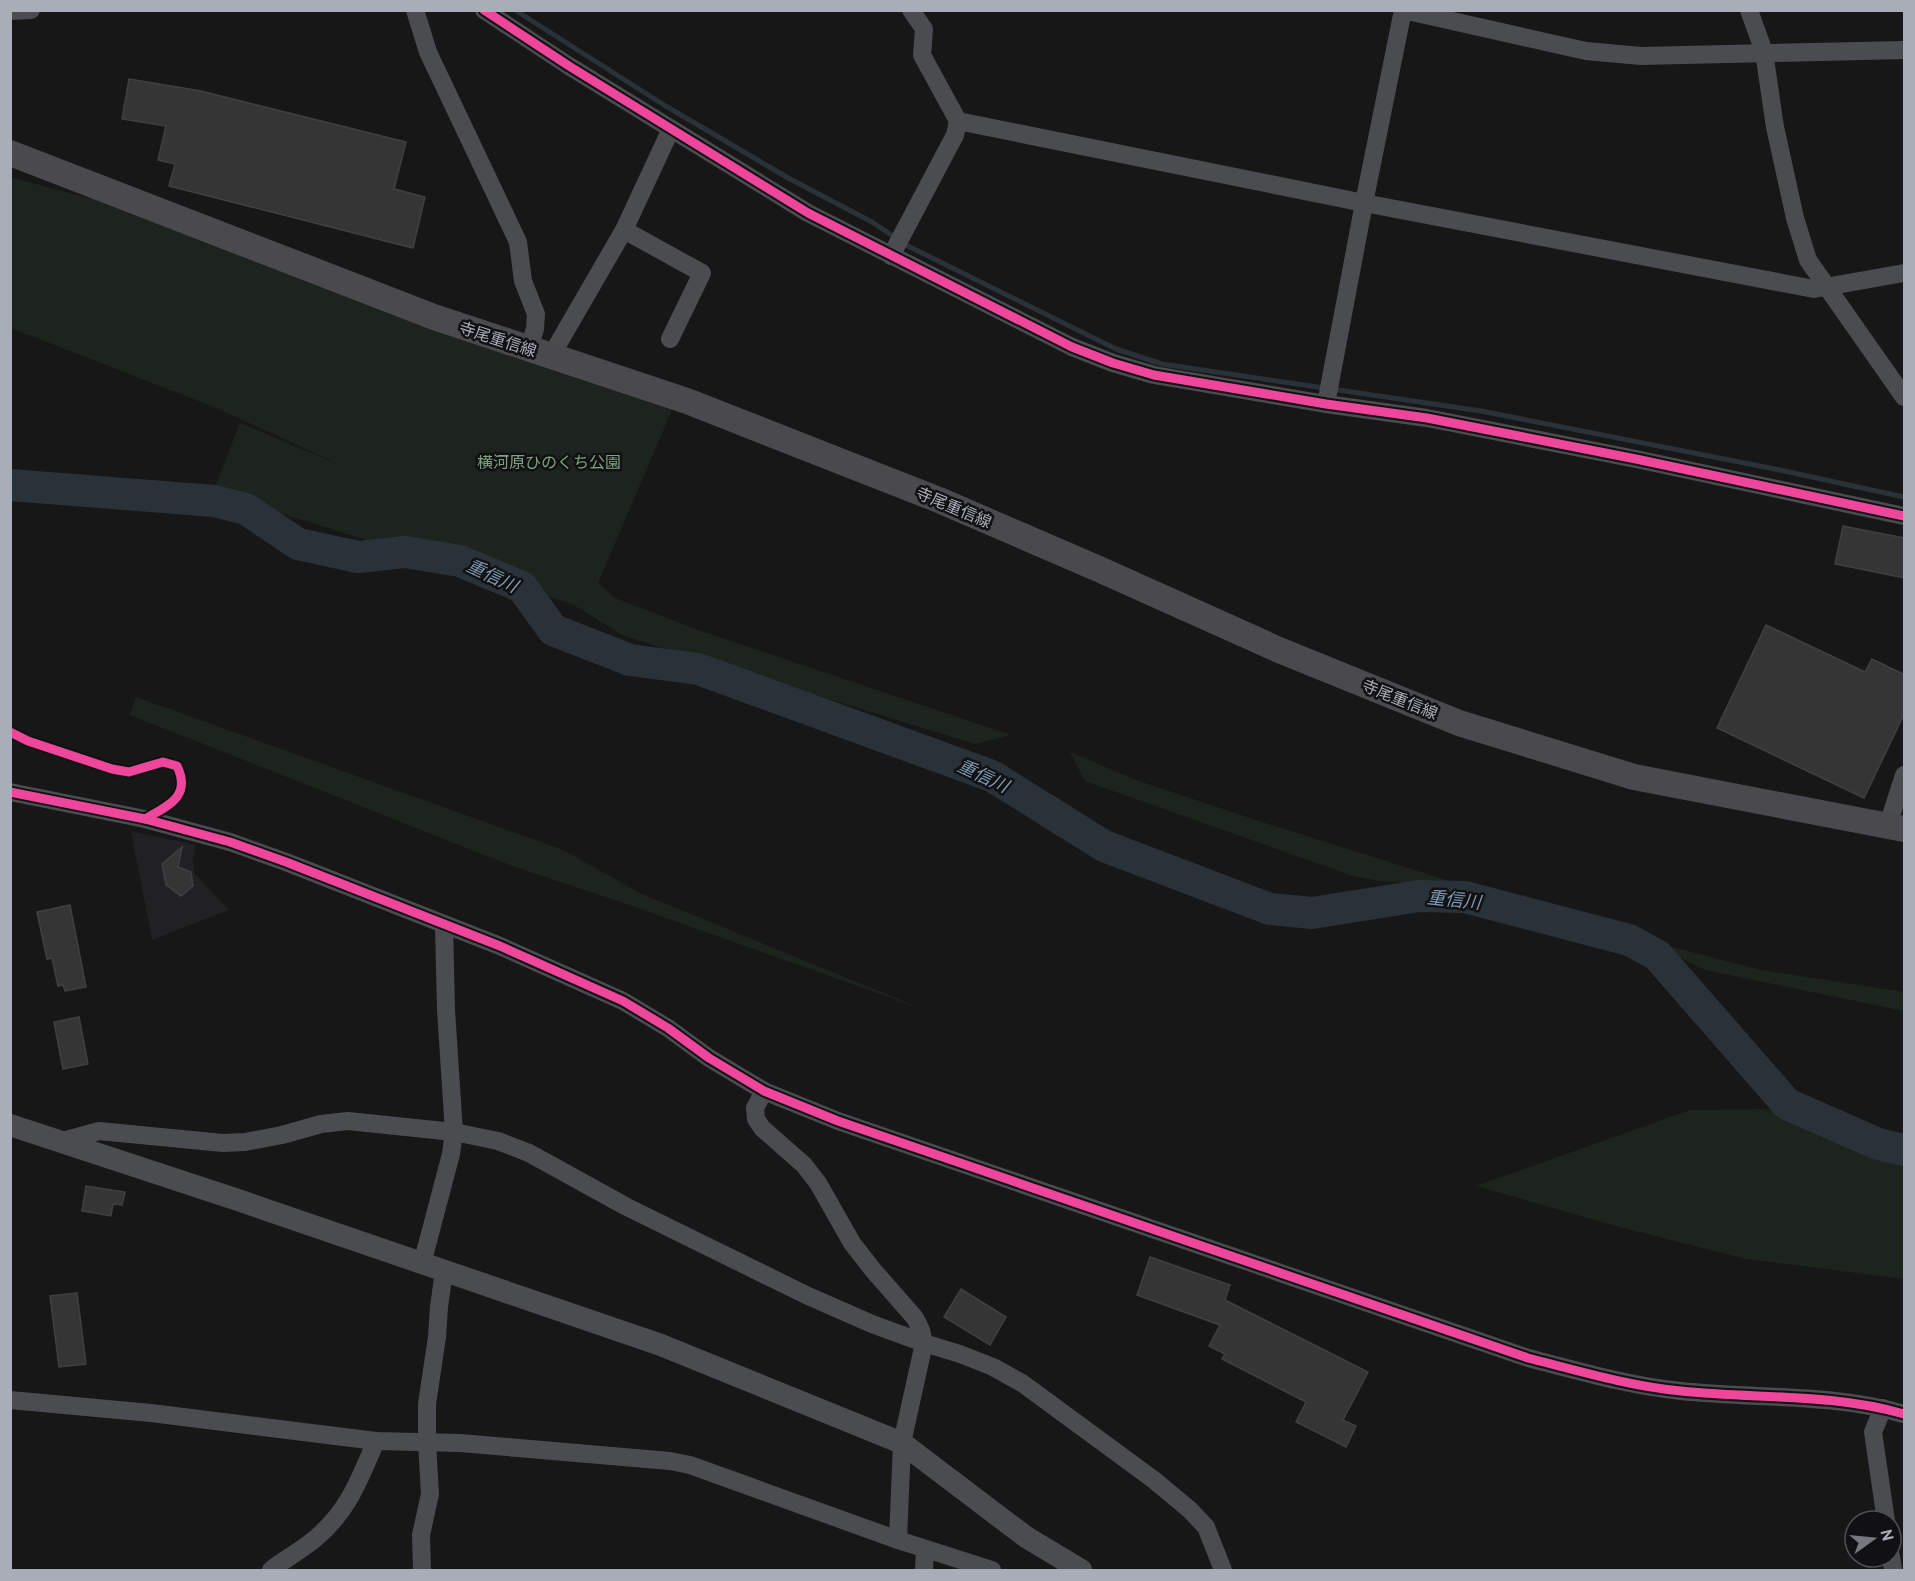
<svg xmlns="http://www.w3.org/2000/svg" width="1915" height="1581" font-family="Overpass,'Noto Sans JP',sans-serif">
<style>
.built{fill:#212123}
.green{fill:#1d241e}
.lines{fill:none;stroke-linecap:round;stroke-linejoin:round}
.stream{stroke:#2a3239;stroke-width:5}
.river{stroke:#2a3239;stroke-width:32}
.building{fill:#353536;stroke:#3f4043;stroke-width:1.5}
.minor{stroke:#4b4c50;stroke-width:18}
.tertiary{stroke:#4b4c50;stroke-width:22}
.secondary{stroke:#4a4a4e;stroke-width:26}
.cycleway-casing{stroke:#111113;stroke-width:13}
.cycleway{stroke:#ed469a;stroke-width:9}
.labels{text-anchor:middle;stroke-width:5;stroke-linejoin:round;paint-order:stroke}
.street-label{font-size:16px;fill:#a8adb8;stroke:#111113}
.park-label{font-size:16px;fill:#7fa381;stroke:#111113}
.water-label{font-size:18px;font-style:italic;fill:#7f9bb3;stroke:#111113}
</style>
<rect width="100%" height="100%" fill="#171717"/>
<!-- built -->
<path class="built" d="M131,831L196,845L193,863L195,874L229,910L152,940Z"/>
<!-- green -->
<g class="green">
<path d="M10,177L107,203L672,410L598,583L615,598L698,630L1011,735L975,744L624,636L572,604L213,492L240,423L345,467L214,407L11,328Z"/>
<path d="M136,697L563,850L642,894L925,1010L624,903L515,867L130,715Z"/>
<path d="M1070,752L1136,780L1262,822L1475,889L1379,881L1353,876L1085,781Z"/>
<path d="M1645,940L1761,970L1904,992V1011L1705,970Z"/>
<path d="M1785,1109L1861,1147L1904,1157V1279L1746,1259L1616,1226L1476,1186L1690,1110Z"/>
</g>
<g class="lines">
<!-- stream -->
<path class="stream" d="M515,10L664,105L790,179L872,222L908,246L1116,349L1162,364L1481,411L1775,469L1904,497"/>
<!-- river -->
<path class="river" d="M10,485L214,501L246,509L298,544L358,557L405,552L460,561L522,587L553,630L630,660L698,669L992,776L1104,846L1270,909L1312,913L1419,896L1465,897L1629,940L1657,955L1787,1104L1878,1144L1904,1150"/>
</g>
<!-- building -->
<g class="building">
<path d="M129,79L201,91L406,142L394,189L425,197L413,248L169,186L175,164L158,160L166,126L122,119Z"/>
<path d="M1843,526L1905,538V578L1835,564Z"/>
<path d="M1766,625L1865,672L1872,659L1905,675V712L1864,798L1717,728Z"/>
<path d="M182,847L178,867L191,872L193,886L181,896L166,885L162,864Z"/>
<path d="M70,905L86,987L65,991L63,985L58,986L52,958L47,959L37,912Z"/>
<path d="M79,1017L88,1064L63,1069L54,1022Z"/>
<path d="M86,1186L125,1192L122,1205L113,1204L111,1216L82,1211Z"/>
<path d="M1150,1257L1230,1285L1225,1300L1368,1372L1343,1420L1356,1426L1346,1447L1296,1422L1306,1402L1222,1359L1225,1354L1209,1346L1220,1325L1137,1295Z"/>
<path d="M961,1289L1006,1317L990,1345L944,1317Z"/>
<path d="M77,1293L86,1364L59,1367L50,1296Z"/>
</g>
<g class="lines">
<!-- minor -->
<g class="minor">
<path d="M415,10L428,52L518,242L523,281L536,314L535,329L529,349"/>
<path d="M484,10L569,66L808,213L1072,347L1113,363L1154,375L1326,404L1427,418L1636,459L1904,516"/>
<path d="M911,10L924,29L922,55L958,121L1364,203L1814,289L1904,273"/>
<path d="M1749,10L1764,52L1775,127L1795,218L1808,260L1904,397"/>
<path d="M10,11L31,10"/>
<path d="M624,230L702,273L670,339"/>
<path d="M891,256L955,135L958,121"/>
<path d="M551,356L624,230L671,129"/>
<path d="M1326,404L1364,203L1403,10L1586,51L1641,56L1904,50"/>
<path d="M10,792L145,819L230,842L286,862L500,946L623,1001L668,1028L709,1058L764,1091L838,1121L1528,1358C1579,1371 1629,1386 1681,1391C1756,1399 1831,1393 1904,1414"/>
<path d="M1888,825L1904,775"/>
<path d="M764,1091L755,1108L756,1119L762,1128L804,1165L818,1183L852,1243L873,1270L915,1318L921,1330L924,1343L902,1443L898,1540"/>
<path d="M59,1142L99,1131L223,1143L245,1142L282,1135L321,1124L348,1121L454,1132L498,1141L529,1153L627,1207L806,1295L872,1324L924,1343L960,1354L993,1367L1022,1383L1154,1480L1190,1510L1206,1527L1223,1570"/>
<path d="M422,1264L451,1154L454,1132L446,1010L444,925"/>
<path d="M10,1400L151,1413L376,1441L460,1443L670,1461L690,1465L898,1540L992,1570"/>
<path d="M1883,1408L1873,1432L1886,1521"/>
<path d="M1891,1556L1893,1570"/>
<path d="M271,1570C285,1559 302,1550 316,1538C349,1510 359,1480 376,1441"/>
<path d="M422,1570L421,1535L430,1494L427,1442V1404L437,1337L439,1307L444,1271"/>
<path d="M924,1570L925,1549"/>
</g>
<!-- tertiary -->
<path class="tertiary" d="M10,1125L235,1199L661,1345L902,1443L1026,1537L1081,1570"/>
<!-- secondary -->
<path class="secondary" d="M10,153L434,317L687,401L939,500L1101,570L1279,650L1459,723L1634,777L1904,829"/>
<defs>
<g id="cycleway">
<path d="M484,10L569,66L808,213L1072,347L1113,363L1154,375L1326,404L1427,418L1636,459L1904,516"/>
<path d="M10,732L28,741L112,769L129,772L163,762L177,766C192,797 167,806 145,819"/>
<path d="M10,792L145,819L230,842L286,862L500,946L623,1001L668,1028L709,1058L764,1091L838,1121L1528,1358C1579,1371 1629,1386 1681,1391C1756,1399 1831,1393 1904,1414"/>
</g>
</defs>
<!-- cycleway casing -->
<use href="#cycleway" class="cycleway-casing"/>
<!-- cycleway -->
<use href="#cycleway" class="cycleway"/>
</g>
<g class="labels">
<!-- street labels -->
<g class="street-label">
<text transform="translate(498 339) rotate(18)" y="6">寺尾重信線</text>
<text transform="translate(954 507) rotate(23)" y="6">寺尾重信線</text>
<text transform="translate(1400 699) rotate(22)" y="6">寺尾重信線</text>
</g>
<!-- park labels -->
<g class="park-label">
<text x="549" y="468">横河原ひのくち公園</text>
</g>
<!-- water labels -->
<g class="water-label">
<text transform="translate(492 576) rotate(25)" y="6">重信川</text>
<text transform="translate(983 776) rotate(25)" y="6">重信川</text>
<text transform="translate(1454 900) rotate(6)" y="6">重信川</text>
</g>
</g>
<!-- border -->
<rect width="1915" height="1581" fill="none" stroke="#a8adb8" stroke-width="24"/>
<!-- north arrow -->
<g transform="translate(1873 1539) rotate(75)"><circle r="28" fill="#111113" stroke="#4d4f55" stroke-width="1.5"/>
<path d="M0-4.5L10 22L0 15L-10 22Z" fill="#757880"/>
<text y="-9" font-size="16" font-weight="bold" text-anchor="middle" fill="#a8adb8">N</text>
</g>
</svg>
